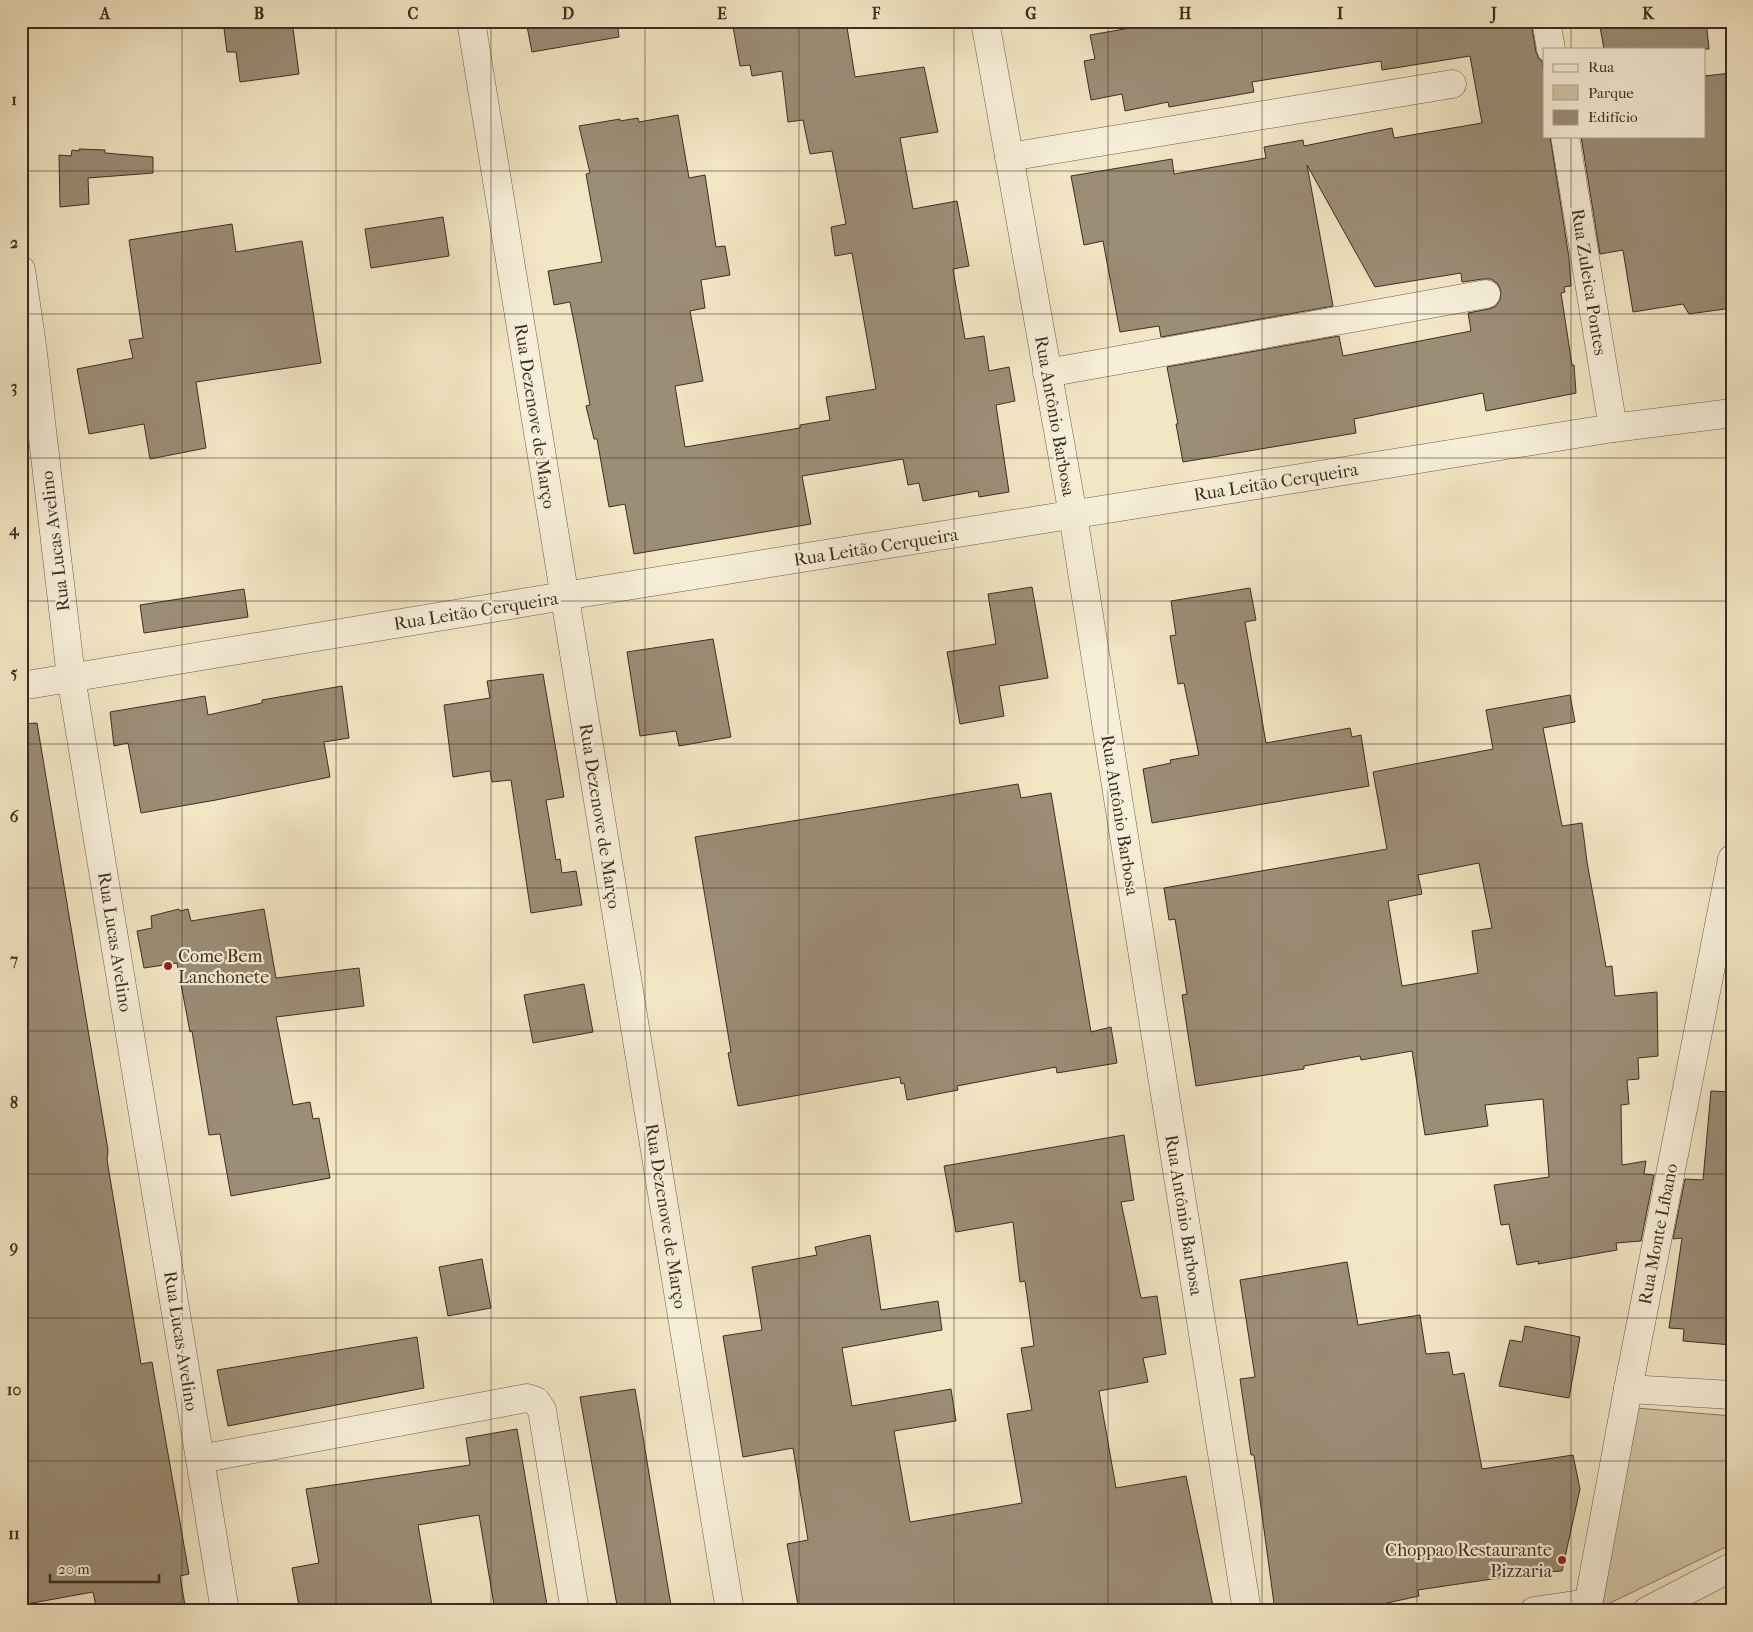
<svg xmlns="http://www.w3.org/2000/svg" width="1753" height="1632" font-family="'IM FELL French Canon',serif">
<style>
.green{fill:#d4c7a9;stroke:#887a66}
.building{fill:#9c8d77;stroke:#3d2d22;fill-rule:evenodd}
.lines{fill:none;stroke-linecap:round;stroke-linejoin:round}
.minor-casing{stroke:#6a5b4b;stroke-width:29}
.minor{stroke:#f7efd9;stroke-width:28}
.grid{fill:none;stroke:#3d2d22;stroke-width:1;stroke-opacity:0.55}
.poi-dot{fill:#8f2418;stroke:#f7efd9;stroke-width:2}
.labels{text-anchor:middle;stroke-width:4.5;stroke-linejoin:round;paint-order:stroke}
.street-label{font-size:18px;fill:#3d2d22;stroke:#f7efd9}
.poi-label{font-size:18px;fill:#3d2d22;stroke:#f7efd9;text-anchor:start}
.neatline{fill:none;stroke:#3d2d22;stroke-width:2}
.grid-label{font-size:16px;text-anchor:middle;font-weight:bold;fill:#3d2d22}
</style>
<rect width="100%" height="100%" fill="#f3e6c5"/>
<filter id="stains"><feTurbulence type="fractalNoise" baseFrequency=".004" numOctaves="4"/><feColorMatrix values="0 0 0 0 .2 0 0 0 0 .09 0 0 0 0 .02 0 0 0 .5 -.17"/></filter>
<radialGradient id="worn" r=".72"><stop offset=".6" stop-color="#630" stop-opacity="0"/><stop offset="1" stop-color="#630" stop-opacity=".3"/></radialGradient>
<!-- green -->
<path class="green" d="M1636,1408L1732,1416V1544L1602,1607Z"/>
<!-- building -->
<g class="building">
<path d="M223,21H292L299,74L240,82L236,52H227Z"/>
<path d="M526,21H617L619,37L532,52Z"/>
<path d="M732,21H846L855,77L924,67L938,132L900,138L913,209L957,201L969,266L953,269L965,339L984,336L989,371L1009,367L1015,401L996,405L1009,492L979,497L978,491L923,501L919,483L908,485L903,459L802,476L811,524L634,554L625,504L609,507L597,439H594L586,406L590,405L570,302L554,305L548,271L602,262L586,174L590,173L579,126L620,119V121L638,118L639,122L678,115L689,178L705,175L716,247L725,246L730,275L701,280L705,308L690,311L703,381L675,386L685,447L800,428V425L830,420L826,397L876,389L852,253L835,256L831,227L846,224L832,151L810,154L803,120L788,122L782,71L752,76L750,65L740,66Z"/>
<path d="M1170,21H1531L1536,52L1539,59L1542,61L1544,75V136H1550L1569,258L1571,286L1564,287L1565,292L1561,293L1572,365H1574L1576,393L1486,411L1483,393L1354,419L1356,433L1183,462L1176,424H1178L1167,367L1339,336L1343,356L1471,331L1468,313L1489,309L1496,306L1500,300L1501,292L1498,284L1491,279H1483L1462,282L1461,273L1375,287L1307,165L1333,306L1161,337L1159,326L1120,332L1103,241L1084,245L1071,176L1172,159L1174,174L1266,158L1264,147L1303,140L1304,146L1392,128L1394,138L1482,123L1470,56L1382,70L1381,61L1252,82L1254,92L1169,107L1168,102L1125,111L1122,94L1091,100L1084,61L1095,59L1090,35Z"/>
<path d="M1599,21H1706L1709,49H1604Z"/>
<path d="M1732,73V308L1689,314L1683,304L1633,312L1623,250L1600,254L1581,136H1704V76Z"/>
<path d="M79,149L105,150V153L153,157V173L88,178L89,204L60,207L59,155L71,156L72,150L79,151Z"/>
<path d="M443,217L449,256L371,268L365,229Z"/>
<path d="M232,224L236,252L302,241L321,363L196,382L206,448L150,459L144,424L89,434L77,369L133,358L129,340L143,338L129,240Z"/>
<path d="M1032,587L1048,678L999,686L1004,716L960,724L947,652L996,644L988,594Z"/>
<path d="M1250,588L1256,620L1245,622L1266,743L1350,728L1352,737L1361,735L1369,786L1152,823L1143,769L1171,763L1170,760L1199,755L1184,683L1178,684L1170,636L1176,635L1171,601Z"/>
<path d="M244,589L248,617L144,633L140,605Z"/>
<path d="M713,639L731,737L679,746L676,731L640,736L627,652Z"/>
<path d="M543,674L564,797L546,800L556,860L560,859L562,873L576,871L582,905L531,913L511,780L492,782L490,771L453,777L444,705L490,698L487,681Z"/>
<path d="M342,686L349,738L324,742L330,777L216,800L141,813L128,743L114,746L110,712L205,696L208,715L262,703V700Z"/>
<path d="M1570,695L1575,722L1543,728L1562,826L1582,823L1587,862L1601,939L1606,967L1612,966L1615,996L1657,992L1658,1056L1638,1058L1639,1079L1627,1080L1629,1104L1621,1105L1622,1165L1646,1161L1644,1174L1654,1175L1641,1241L1616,1243L1617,1250L1538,1264L1539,1261L1517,1265L1509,1224L1501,1225L1494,1185L1549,1177L1543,1099L1485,1105L1488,1126L1425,1135L1412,1051L1361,1060L1360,1056L1304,1066V1069L1196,1086L1182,995L1187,994L1175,919L1169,920L1164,888L1387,849L1373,772L1493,749L1486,710ZM1479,863L1492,928L1472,931L1478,973L1402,986L1388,901L1422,894L1418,875Z"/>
<path d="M37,723L108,1150L107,1160L141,1364L152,1362L189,1574L180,1576L186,1611H97L93,1592L21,1605V724Z"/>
<path d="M1018,784L1021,798L1051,793L1091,1032L1111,1027L1117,1063L1057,1073L1056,1067L957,1086L958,1090L907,1100L904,1083L901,1084L900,1077L738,1106L728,1053L731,1052L695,837Z"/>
<path d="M179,909L180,911L188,909L191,921L264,909L276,978L359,968L364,1006L276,1017L293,1105L310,1102L313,1119L319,1118L330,1178L231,1196L220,1134L209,1135L192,1031L190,1032L177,963L144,968L137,931L152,928L151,916Z"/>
<path d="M584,984L593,1032L533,1043L524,995Z"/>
<path d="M1711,1091L1732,1092V1345L1683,1341L1684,1329L1669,1328L1682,1238L1673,1239L1685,1179L1703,1180Z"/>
<path d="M1124,1135L1134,1200L1121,1202L1141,1298L1157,1296L1166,1354L1143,1358L1148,1382L1099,1391L1116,1488L1186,1476L1214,1611H799L787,1544L808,1540L793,1448L743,1457L723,1336L762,1330L752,1267L817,1255L815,1247L870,1235L881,1310L938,1301L942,1330L842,1348L852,1406L951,1389L956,1421L894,1431L910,1522L1022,1503L1007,1414L1032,1410L1021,1348L1034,1346L1025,1281L1020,1282L1013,1222L956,1232L944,1166Z"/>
<path d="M482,1259L491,1308L448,1316L439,1267Z"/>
<path d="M1347,1262L1358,1325L1420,1315L1426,1354L1449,1352L1453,1375L1464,1373L1482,1469L1573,1455L1580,1489L1562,1571L1499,1575V1578L1418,1590L1419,1596L1351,1611H1275L1254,1455H1251L1240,1379L1255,1377L1240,1280Z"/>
<path d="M1525,1326L1580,1337L1569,1398L1499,1386L1510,1340L1522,1342Z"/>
<path d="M417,1337L424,1388L228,1426L217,1370Z"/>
<path d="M635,1389L667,1582L672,1611H618L580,1397Z"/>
<path d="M517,1429L548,1611H495L479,1515L418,1525L433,1611H300L292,1568L319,1563L306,1489L470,1465L466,1438Z"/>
</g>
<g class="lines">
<defs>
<g id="minor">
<path d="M471,21L730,1611"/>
<path d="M985,21L1073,515L1247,1611"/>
<path d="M1546,21L1551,49"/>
<path d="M1565,136L1613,428"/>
<path d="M1009,157L1452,84"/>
<path d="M21,270L32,345L71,677L225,1611"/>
<path d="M1047,373L1486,294"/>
<path d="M21,686L564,596L1613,428L1732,413"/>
<path d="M1628,1389L1732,1395"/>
<path d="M200,1459L527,1398L536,1401L542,1410L575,1611"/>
<path d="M1534,1611L1588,1603"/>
<path d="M1587,1611L1628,1389L1732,859"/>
<path d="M1647,1611L1732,1567"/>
</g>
</defs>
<!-- minor casing -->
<use href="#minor" class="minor-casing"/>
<!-- minor -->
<use href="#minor" class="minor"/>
</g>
<!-- grid -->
<path class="grid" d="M182,21V1611M336,21V1611M491,21V1611M645,21V1611M799,21V1611M954,21V1611M1108,21V1611M1262,21V1611M1417,21V1611M1571,21V49M1571,136V1611M21,171H1732M21,314H1732M21,458H1732M21,601H1732M21,744H1732M21,888H1732M21,1031H1732M21,1174H1732M21,1318H1732M21,1461H1732"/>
<!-- markers -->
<g class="poi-dot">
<circle cx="168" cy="966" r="5"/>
<circle cx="1562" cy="1560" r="5"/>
</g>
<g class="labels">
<!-- street labels -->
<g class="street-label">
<text transform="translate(1589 282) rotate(81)" y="6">Rua Zuleica Pontes</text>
<text transform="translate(535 416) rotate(81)" y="6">Rua Dezenove de Março</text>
<text transform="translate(1055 416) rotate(80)" y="6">Rua Antônio Barbosa</text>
<text transform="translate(1276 482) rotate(-9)" y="6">Rua Leitão Cerqueira</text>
<text transform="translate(55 541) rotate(-97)" y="6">Rua Lucas Avelino</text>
<text transform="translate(876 547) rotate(-9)" y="6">Rua Leitão Cerqueira</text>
<text transform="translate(476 611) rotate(-9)" y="6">Rua Leitão Cerqueira</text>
<text transform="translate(1120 815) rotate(81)" y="6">Rua Antônio Barbosa</text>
<text transform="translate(600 816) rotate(81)" y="6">Rua Dezenove de Março</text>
<text transform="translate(115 942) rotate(81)" y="6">Rua Lucas Avelino</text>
<text transform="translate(1184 1215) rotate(81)" y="6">Rua Antônio Barbosa</text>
<text transform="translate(666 1216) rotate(81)" y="6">Rua Dezenove de Março</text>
<text transform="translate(1658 1234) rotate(-79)" y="6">Rua Monte Líbano</text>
<text transform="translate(181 1341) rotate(81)" y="6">Rua Lucas Avelino</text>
</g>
<!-- poi labels -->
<g class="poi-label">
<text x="178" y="962">Come Bem<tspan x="178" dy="21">Lanchonete</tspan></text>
<text x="1552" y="1556" text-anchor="end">Choppao Restaurante<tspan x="1552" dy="21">Pizzaria</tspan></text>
</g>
</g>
<!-- margin -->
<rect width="1753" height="1632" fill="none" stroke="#f3e6c5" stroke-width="55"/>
<!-- legend -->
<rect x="1543" y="48" width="162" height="90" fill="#f7efd9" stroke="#ada190"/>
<rect x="1553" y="64" width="25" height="8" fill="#f7efd9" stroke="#ada190"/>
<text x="1588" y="72" font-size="15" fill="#3d2d22">Rua</text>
<rect x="1553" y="85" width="25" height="15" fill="#d4c7a9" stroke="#ada190"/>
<text x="1588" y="98" font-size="15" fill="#3d2d22">Parque</text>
<rect x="1553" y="110" width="25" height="15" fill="#9c8d77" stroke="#ada190"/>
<text x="1588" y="122" font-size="15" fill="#3d2d22">Edifício</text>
<!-- scale -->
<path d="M50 1574v8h109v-8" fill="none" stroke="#3d2d22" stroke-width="2.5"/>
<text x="58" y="1574" font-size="15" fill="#3d2d22" stroke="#f7efd9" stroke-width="4" paint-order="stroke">20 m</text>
<rect x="28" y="28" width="1698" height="1576" class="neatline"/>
<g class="grid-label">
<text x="105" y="19">A</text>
<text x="259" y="19">B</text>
<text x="413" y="19">C</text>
<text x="568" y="19">D</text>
<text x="722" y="19">E</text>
<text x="876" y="19">F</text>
<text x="1031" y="19">G</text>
<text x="1185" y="19">H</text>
<text x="1340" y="19">I</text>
<text x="1494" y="19">J</text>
<text x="1648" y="19">K</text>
<text x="14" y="105">1</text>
<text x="14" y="248">2</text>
<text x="14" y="392">3</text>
<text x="14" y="535">4</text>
<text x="14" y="678">5</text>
<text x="14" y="822">6</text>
<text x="14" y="965">7</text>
<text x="14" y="1108">8</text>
<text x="14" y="1252">9</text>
<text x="14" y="1395">10</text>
<text x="14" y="1539">11</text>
</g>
<rect width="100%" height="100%" filter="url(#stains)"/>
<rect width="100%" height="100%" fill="url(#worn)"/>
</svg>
